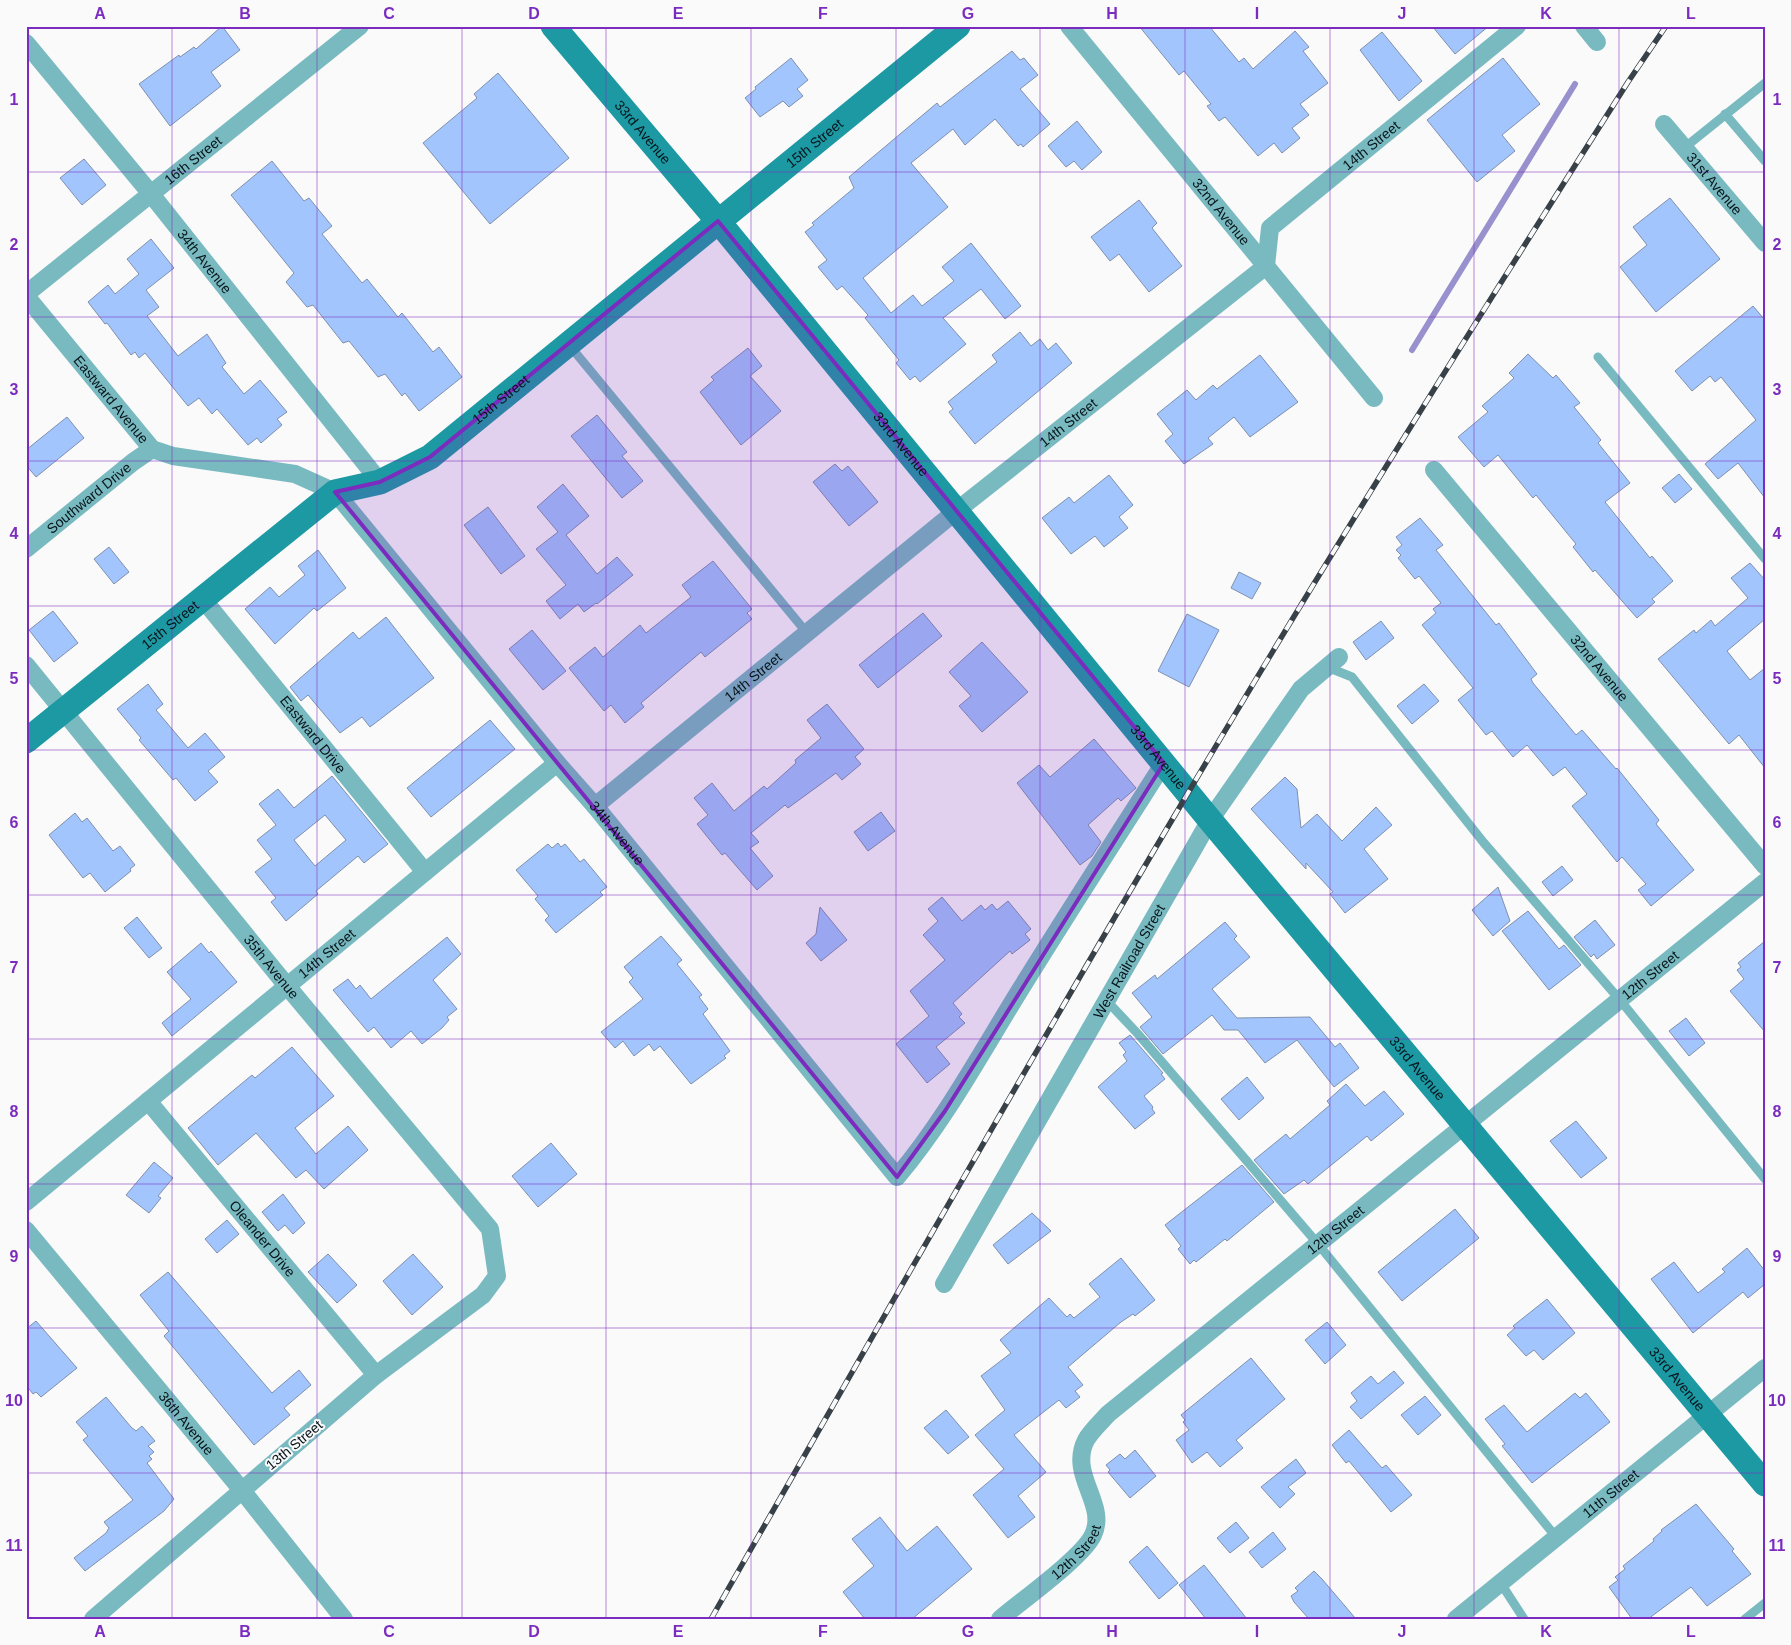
<svg xmlns="http://www.w3.org/2000/svg" width="1791" height="1645" font-family="Helvetica,sans-serif">
<style>
.lines{fill:none;stroke-linecap:round;stroke-linejoin:round}
.stream{stroke:#9891ce;stroke-width:6}
.building{fill:#a3c5fe;stroke:#7f90ad;fill-rule:evenodd}
.lane{stroke:#79bac0;stroke-width:9}
.street{stroke:#79bac0;stroke-width:18}
.secondary{stroke:#1c99a3;stroke-width:25}
.rail-casing{stroke:#374147;stroke-width:5.5}
.rail{stroke:#fafafa;stroke-width:4;stroke-dasharray:11;stroke-linecap:butt}
.marked{fill:#7b2cbf;fill-opacity:0.2;stroke:#7b2cbf;stroke-width:4;stroke-linejoin:round}
.grid{fill:none;stroke:#7b2cbf;stroke-width:1;stroke-opacity:0.55}
.labels{text-anchor:middle;stroke-width:4;stroke-linejoin:round;paint-order:stroke}
.street-label{font-size:14px;fill:#07141b;stroke:#fafafa}
.neatline{fill:none;stroke:#7b2cbf;stroke-width:2}
.grid-label{font-size:16px;text-anchor:middle;font-weight:bold;fill:#7b2cbf}
</style>
<rect width="100%" height="100%" fill="#fafafa"/>
<g class="lines">
<!-- stream -->
<path class="stream" d="M1412,350L1575,84"/>
</g>
<!-- building -->
<g class="building">
<path d="M222,26L240,50L211,72L221,86L170,126L139,84L179,55L180,57L194,47L196,49Z"/>
<path d="M1139,26H1209L1239,62L1244,58L1253,69L1295,31L1309,47L1303,51L1328,83L1300,104L1309,115L1292,128L1300,138L1282,153L1274,143L1258,156L1225,117L1219,121L1207,106L1211,104L1184,71L1179,75Z"/>
<path d="M1432,26H1489L1455,54Z"/>
<path d="M1382,32L1422,81L1399,101L1360,50Z"/>
<path d="M1012,51L1020,60L1024,58L1038,75L1020,89L1050,124L1023,147L1021,144L1018,146L995,119L965,145L953,129L911,163L948,207L863,278L891,313L913,295L922,306L954,281L942,267L971,243L1021,306L1005,319L981,289L943,318L966,344L920,382L915,376L910,380L896,363L899,360L865,318L868,315L842,286L837,290L818,267L827,260L805,232L814,225L812,223L854,188L849,177L937,103L940,107Z"/>
<path d="M791,58L808,80L797,89L803,96L789,107L783,101L760,117L745,98L756,89L755,87Z"/>
<path d="M1503,58L1540,104L1502,135L1515,151L1477,182L1427,120Z"/>
<path d="M498,73L569,158L490,224L423,143L477,98L474,94Z"/>
<path d="M1077,121L1102,152L1082,170L1074,161L1066,167L1048,146Z"/>
<path d="M84,159L106,185L82,205L60,178Z"/>
<path d="M272,161L304,201L309,198L332,226L322,234L362,283L367,279L398,317L402,313L433,352L439,347L462,377L422,409L419,411L405,393L402,396L385,374L378,377L349,341L343,343L313,305L307,307L286,282L294,273L231,195Z"/>
<path d="M1670,198L1720,259L1656,312L1620,267L1647,245L1633,227Z"/>
<path d="M1139,200L1157,223L1152,228L1182,266L1149,292L1119,254L1110,261L1091,237Z"/>
<path d="M151,239L174,268L146,290L159,307L147,316L178,356L207,334L226,363L222,367L244,394L260,380L287,412L277,419L282,425L261,443L257,438L248,445L217,409L212,414L199,398L188,406L145,353L139,358L135,352L131,355L107,323L105,324L88,302L108,285L115,294L139,274L127,259Z"/>
<path d="M1753,306L1765,320V498L1738,463L1718,479L1705,464L1756,420L1721,377L1715,382L1710,376L1692,391L1675,371Z"/>
<path d="M1020,332L1031,346L1040,339L1048,350L1056,343L1072,363L975,444L949,412L953,409L948,402L997,362L992,355Z"/>
<path d="M748,348L762,366L750,376L781,411L741,445L700,392L714,380L711,377Z"/>
<path d="M1528,354L1553,378L1556,375L1580,403L1574,407L1601,440L1598,443L1630,483L1605,502L1650,558L1652,556L1673,581L1652,599L1655,602L1637,618L1595,570L1593,572L1573,547L1576,544L1536,495L1533,498L1498,455L1484,467L1458,437L1488,412L1482,406L1514,378L1509,373Z"/>
<path d="M1260,355L1298,402L1250,437L1234,417L1208,438L1213,444L1184,464L1165,441L1173,434L1157,414L1187,390L1196,400L1213,385L1217,389Z"/>
<path d="M597,415L627,452L622,456L643,481L622,498L571,436Z"/>
<path d="M67,417L84,438L36,477L26,465V450Z"/>
<path d="M835,464L842,471L848,466L878,502L849,526L813,482Z"/>
<path d="M1679,474L1692,489L1675,503L1662,488Z"/>
<path d="M1109,475L1133,505L1119,517L1128,528L1104,547L1095,536L1071,554L1042,518L1069,497L1074,503Z"/>
<path d="M563,484L589,516L566,535L597,574L617,557L633,575L597,604L596,603L584,612L578,604L560,619L546,601L566,585L536,549L558,532L537,507Z"/>
<path d="M488,507L525,556L501,574L464,525Z"/>
<path d="M1420,518L1443,545L1436,550L1496,625L1499,623L1537,674L1531,679L1533,683L1576,735L1582,730L1616,769L1617,768L1659,820L1656,824L1694,870L1651,906L1638,890L1646,884L1622,857L1617,862L1572,806L1587,794L1565,767L1553,776L1527,745L1513,757L1492,731L1486,735L1458,700L1473,688L1422,625L1436,613L1433,609L1441,603L1419,576L1415,579L1398,558L1401,555L1396,550L1402,545L1396,537Z"/>
<path d="M109,547L129,572L114,584L94,559Z"/>
<path d="M318,550L346,588L317,611L314,608L275,644L245,609L270,587L279,597L305,575L298,566Z"/>
<path d="M713,561L752,609L747,613L752,619L705,657L701,652L641,703L644,707L625,723L611,705L604,711L569,668L595,647L603,657L640,625L646,633L691,597L682,585Z"/>
<path d="M1750,563L1765,580V619L1727,651L1750,680L1765,668V768L1739,735L1729,744L1658,659L1694,630L1696,633L1711,620L1715,626L1748,598L1731,578Z"/>
<path d="M1239,572L1261,583L1252,599L1231,588Z"/>
<path d="M53,611L78,643L54,662L29,630Z"/>
<path d="M923,613L942,636L878,688L859,665Z"/>
<path d="M1187,614L1219,630L1189,687L1158,671Z"/>
<path d="M386,617L434,678L370,727L362,717L340,733L308,695L301,701L290,687L353,632L359,639Z"/>
<path d="M1381,621L1394,638L1366,660L1353,642Z"/>
<path d="M532,630L566,671L543,690L509,649Z"/>
<path d="M982,642L1028,692L982,732L959,706L971,696L949,672Z"/>
<path d="M148,684L163,704L156,710L188,748L205,733L225,757L208,771L218,782L195,801L176,778L173,780L139,740L141,738L117,709Z"/>
<path d="M1424,684L1439,701L1412,724L1397,706Z"/>
<path d="M827,704L864,749L855,757L861,764L842,780L836,773L788,808L785,805L751,833L759,842L750,848L773,876L757,890L725,853L722,855L697,824L708,815L694,798L712,783L734,811L764,786L767,789L796,763L795,760L821,738L807,720Z"/>
<path d="M490,720L515,749L431,817L407,788Z"/>
<path d="M1094,739L1136,788L1121,801L1118,798L1088,825L1101,842L1092,856L1080,865L1017,783L1039,765L1050,777Z"/>
<path d="M332,776L388,844L364,863L358,856L316,891L318,894L286,921L271,902L276,898L255,872L272,859L257,840L276,825L259,804L278,789L294,808ZM325,815L346,840L315,866L294,840Z"/>
<path d="M1285,777L1297,789L1301,828L1317,814L1342,841L1376,807L1392,825L1364,849L1388,879L1345,913L1330,894L1333,892L1306,863V869L1251,809Z"/>
<path d="M881,812L895,831L868,851L854,832Z"/>
<path d="M75,813L82,822L87,818L113,851L120,846L135,865L130,869L131,871L105,892L90,873L83,878L49,835Z"/>
<path d="M558,843L561,847L565,844L580,862L584,859L607,887L600,892L603,895L556,933L545,920L549,916L535,899L538,896L516,870L548,844L552,848Z"/>
<path d="M1562,866L1573,880L1553,896L1542,882Z"/>
<path d="M1498,887L1510,921L1493,936L1472,910Z"/>
<path d="M942,897L962,921L981,905L985,910L992,904L997,910L1008,901L1031,929L1025,934L1030,940L1012,954L1010,951L953,1003L962,1014L959,1017L965,1023L936,1047L950,1064L927,1083L896,1044L929,1016L910,991L945,960L923,935L938,921L928,909Z"/>
<path d="M820,907L847,940L821,961L806,943L816,934Z"/>
<path d="M1528,911L1559,949L1564,945L1581,965L1549,990L1502,931Z"/>
<path d="M137,917L162,948L149,958L124,928Z"/>
<path d="M1595,920L1615,945L1597,959L1594,954L1591,957L1574,937Z"/>
<path d="M1225,922L1237,936L1234,939L1250,957L1212,989L1237,1018L1310,1017L1335,1047L1340,1043L1359,1068L1334,1087L1297,1040L1265,1063L1238,1030H1224L1212,1015L1163,1054L1140,1027L1152,1017L1132,993L1155,975L1157,979Z"/>
<path d="M661,936L682,960L677,964L702,995L699,997L708,1009L703,1014L730,1051L724,1056L726,1058L691,1084L660,1046L654,1051L649,1044L634,1056L623,1041L615,1048L601,1032L643,999L629,982L633,978L624,967Z"/>
<path d="M447,937L461,954L433,980L457,1009L447,1017L449,1020L442,1028L422,1044L411,1031L391,1048L374,1027L368,1032L333,990L348,979L356,989L360,985L371,999Z"/>
<path d="M1765,941V1032L1730,991L1744,979L1737,970L1741,967L1738,963Z"/>
<path d="M201,943L209,953L211,951L237,982L172,1036L162,1023L191,999L167,972Z"/>
<path d="M1686,1018L1705,1043L1689,1056L1669,1031Z"/>
<path d="M1130,1035L1163,1073L1161,1074L1165,1079L1144,1096L1153,1107L1152,1109L1155,1113L1135,1129L1098,1087L1127,1061L1123,1055L1126,1052L1119,1043Z"/>
<path d="M292,1047L334,1096L295,1128L316,1154L348,1126L368,1150L324,1189L306,1170L296,1178L256,1133L218,1165L188,1128L252,1075L255,1078Z"/>
<path d="M1247,1077L1264,1098L1239,1120L1221,1099Z"/>
<path d="M1346,1084L1365,1106L1384,1091L1404,1114L1371,1141L1367,1136L1308,1184L1304,1180L1284,1194L1254,1160L1286,1134L1290,1139L1330,1105L1327,1101Z"/>
<path d="M1576,1121L1607,1158L1581,1178L1550,1141Z"/>
<path d="M551,1143L577,1174L538,1207L512,1176Z"/>
<path d="M154,1162L173,1178L158,1196L161,1198L149,1213L126,1195Z"/>
<path d="M1242,1165L1274,1202L1227,1241L1225,1239L1196,1262L1194,1260L1190,1264L1178,1249L1181,1246L1165,1225Z"/>
<path d="M283,1194L305,1223L293,1234L285,1225L278,1231L262,1212Z"/>
<path d="M1455,1209L1479,1238L1402,1301L1378,1272Z"/>
<path d="M1032,1213L1051,1231L1008,1264L993,1245Z"/>
<path d="M227,1220L239,1234L217,1253L205,1239Z"/>
<path d="M1747,1248L1765,1271V1284L1748,1298L1743,1292L1693,1333L1651,1279L1674,1262L1698,1293L1725,1272L1722,1269Z"/>
<path d="M328,1254L357,1285L337,1303L308,1272Z"/>
<path d="M413,1254L443,1287L412,1315L383,1281Z"/>
<path d="M1121,1258L1155,1300L1135,1316L1133,1314L1121,1322L1068,1367L1083,1385L1075,1391L1080,1397L1066,1408L1059,1400L1014,1435L1046,1472L1018,1496L1035,1517L1008,1538L973,1495L1004,1469L975,1435L1005,1410L981,1376L1011,1353L1000,1340L1049,1298L1067,1317L1070,1314L1074,1318L1100,1297L1089,1284Z"/>
<path d="M168,1272L272,1393L299,1370L311,1385L284,1408L290,1415L254,1445L164,1336L169,1331L140,1295Z"/>
<path d="M1547,1299L1575,1333L1543,1360L1534,1350L1526,1356L1507,1335L1515,1328L1513,1326Z"/>
<path d="M36,1321L77,1368L41,1397L36,1392L33,1394L26,1385V1329Z"/>
<path d="M1327,1322L1346,1345L1325,1364L1305,1340Z"/>
<path d="M1251,1358L1285,1399L1236,1440L1243,1448L1220,1467L1207,1452L1192,1463L1176,1440L1189,1430L1183,1422L1185,1420L1181,1415Z"/>
<path d="M1394,1371L1404,1383L1361,1419L1350,1407L1357,1401L1351,1393L1371,1376L1378,1384Z"/>
<path d="M1575,1393L1580,1398L1586,1393L1610,1422L1532,1483L1502,1446L1505,1444L1485,1419L1504,1405L1527,1432Z"/>
<path d="M1425,1396L1441,1415L1418,1435L1401,1415Z"/>
<path d="M106,1397L131,1427L136,1431L142,1426L155,1441L148,1446L154,1452L149,1456L152,1459L147,1463L174,1499L164,1511L85,1571L74,1558L106,1533L109,1528L104,1522L133,1500L83,1440L88,1436L76,1422Z"/>
<path d="M946,1410L969,1437L948,1454L924,1428Z"/>
<path d="M1349,1430L1382,1468L1386,1465L1412,1495L1391,1512L1349,1461L1346,1463L1332,1445Z"/>
<path d="M1135,1450L1156,1476L1130,1498L1108,1472L1110,1470L1106,1465L1120,1454L1125,1459Z"/>
<path d="M1296,1459L1306,1473L1288,1487L1295,1494L1280,1508L1261,1487Z"/>
<path d="M1696,1504L1734,1549L1732,1551L1751,1574L1707,1606L1691,1587L1648,1619H1632L1609,1587L1618,1580L1615,1577L1625,1569L1623,1566L1654,1541L1653,1539L1662,1531L1661,1530Z"/>
<path d="M880,1517L907,1551L937,1526L972,1569L912,1619H865L843,1592L874,1566L852,1539Z"/>
<path d="M1236,1522L1249,1538L1230,1553L1217,1538Z"/>
<path d="M1273,1532L1286,1549L1262,1568L1249,1552Z"/>
<path d="M1147,1546L1178,1583L1159,1599L1129,1562Z"/>
<path d="M1204,1565L1247,1619H1206L1179,1585Z"/>
<path d="M1314,1571L1322,1579L1356,1619H1309L1294,1602L1291,1596L1298,1591L1295,1588Z"/>
</g>
<g class="lines">
<!-- lane -->
<g class="lane">
<path d="M1725,114L1765,161"/>
<path d="M1684,148L1765,83"/>
<path d="M570,346L807,633"/>
<path d="M1598,357L1765,559"/>
<path d="M1327,667L1352,677L1484,843L1620,1000L1765,1179"/>
<path d="M1107,1001L1138,1034L1318,1244L1556,1537"/>
<path d="M1500,1582L1524,1619"/>
<path d="M1745,1619L1765,1603"/>
</g>
<!-- street -->
<g class="street">
<path id="s1" d="M1069,26L1374,398"/>
<path d="M1584,26L1597,42"/>
<path id="s2" d="M26,43L151,194L380,482"/>
<path id="s3" d="M1664,124L1765,243"/>
<path id="s4" d="M26,294L360,26"/>
<path id="s5" d="M26,296L152,449L173,456L295,474L335,492L557,763L595,806L897,1177C945,1120 981,1053 1020,990C1067,914 1116,838 1164,763"/>
<path id="s6" d="M1434,470L1765,866"/>
<path id="s7" d="M26,549L133,462L152,449"/>
<path id="s8" d="M202,598L425,872"/>
<path id="s9" d="M26,665L287,986L490,1229L497,1276L483,1295L376,1375L93,1619"/>
<path id="s10" d="M595,806L955,512L1266,266L1270,228L1517,26"/>
<path id="s11" d="M148,1101L376,1375"/>
<path id="s12" d="M26,1202L557,763"/>
<path id="s13" d="M26,1230L241,1489L344,1619"/>
<path id="s14" d="M944,1284L1210,820L1301,689L1339,657"/>
<path id="s15" d="M1000,1619C1021,1601 1083,1557 1093,1535C1108,1504 1068,1475 1086,1440C1091,1431 1101,1422 1108,1414L1765,882"/>
<path id="s16" d="M1456,1619L1765,1368"/>
</g>
<!-- secondary -->
<g class="secondary">
<path id="s17" d="M553,26L718,221L1210,820L1765,1484"/>
<path id="s18" d="M26,741L335,492L380,482L430,457L958,26"/>
</g>
<defs>
<path id="rail" d="M711,1619C869,1343 1026,1066 1188,793C1330,553 1478,318 1628,82L1666,26"/>
</defs>
<!-- rail casing -->
<use href="#rail" class="rail-casing"/>
<!-- rail -->
<use href="#rail" class="rail"/>
</g>
<!-- marked area -->
<path class="marked" d="M718,221L1164,763L945,1111L897,1177L335,492L380,482L430,457Z"/>
<!-- grid -->
<path class="grid" d="M172,26V1619M317,26V1619M462,26V1619M606,26V1619M751,26V1619M896,26V1619M1040,26V1619M1185,26V1619M1330,26V1619M1474,26V1619M1619,26V1619M26,172H1765M26,317H1765M26,461H1765M26,606H1765M26,750H1765M26,895H1765M26,1039H1765M26,1184H1765M26,1328H1765M26,1473H1765"/>
<g class="labels">
<!-- street labels -->
<g class="street-label">
<text dy="5" stroke="none"><textPath href="#s17" startOffset="139">33rd Avenue</textPath></text>
<text dy="5" stroke="none"><textPath href="#s18" startOffset="995">15th Street</textPath></text>
<text dy="5" stroke="none"><textPath href="#s10" startOffset="1030">14th Street</textPath></text>
<text dy="5" stroke="none"><textPath href="#s4" startOffset="214">16th Street</textPath></text>
<text dy="5" stroke="none"><textPath href="#s3" startOffset="78">31st Avenue</textPath></text>
<text dy="5" stroke="none"><textPath href="#s1" startOffset="240">32nd Avenue</textPath></text>
<text dy="5" stroke="none"><textPath href="#s2" startOffset="282">34th Avenue</textPath></text>
<text dy="5" stroke="none"><textPath href="#s5" startOffset="134">Eastward Avenue</textPath></text>
<text dy="5" stroke="none"><textPath href="#s18" startOffset="590">15th Street</textPath></text>
<text dy="5" stroke="none"><textPath href="#s10" startOffset="609">14th Street</textPath></text>
<text dy="5" stroke="none"><textPath href="#s17" startOffset="544">33rd Avenue</textPath></text>
<text dy="5" stroke="none"><textPath href="#s7" startOffset="81">Southward Drive</textPath></text>
<text dy="5" stroke="none"><textPath href="#s18" startOffset="185">15th Street</textPath></text>
<text dy="5" stroke="none"><textPath href="#s6" startOffset="258">32nd Avenue</textPath></text>
<text dy="5" stroke="none"><textPath href="#s10" startOffset="204">14th Street</textPath></text>
<text dy="5" stroke="none"><textPath href="#s8" startOffset="176">Eastward Drive</textPath></text>
<text dy="5" stroke="none"><textPath href="#s17" startOffset="949">33rd Avenue</textPath></text>
<text dy="5" stroke="none"><textPath href="#s5" startOffset="830">34th Avenue</textPath></text>
<text dy="5" stroke="none"><textPath href="#s12" startOffset="390">14th Street</textPath></text>
<text dy="5" stroke="none"><textPath href="#s14" startOffset="372">West Railroad Street</textPath></text>
<text dy="5" stroke="none"><textPath href="#s9" startOffset="389">35th Avenue</textPath></text>
<text dy="5" stroke="none"><textPath href="#s15" startOffset="956">12th Street</textPath></text>
<text dy="5" stroke="none"><textPath href="#s17" startOffset="1354">33rd Avenue</textPath></text>
<text dy="5" stroke="none"><textPath href="#s15" startOffset="551">12th Street</textPath></text>
<text dy="5" stroke="none"><textPath href="#s11" startOffset="179">Oleander Drive</textPath></text>
<text dy="5" stroke="none"><textPath href="#s17" startOffset="1759">33rd Avenue</textPath></text>
<text dy="5" stroke="none"><textPath href="#s13" startOffset="251">36th Avenue</textPath></text>
<text transform="translate(294 1445) rotate(-40)" y="5">13th Street</text>
<text dy="5" stroke="none"><textPath href="#s16" startOffset="199">11th Street</textPath></text>
<text dy="5" stroke="none"><textPath href="#s15" startOffset="102">12th Street</textPath></text>
</g>
</g>
<!-- border -->
<rect width="1791" height="1645" fill="none" stroke="#fafafa" stroke-width="55"/>
<rect x="28" y="28" width="1736" height="1590" class="neatline"/>
<g class="grid-label">
<text x="100" y="19">A</text>
<text x="245" y="19">B</text>
<text x="389" y="19">C</text>
<text x="534" y="19">D</text>
<text x="678" y="19">E</text>
<text x="823" y="19">F</text>
<text x="968" y="19">G</text>
<text x="1112" y="19">H</text>
<text x="1257" y="19">I</text>
<text x="1402" y="19">J</text>
<text x="1546" y="19">K</text>
<text x="1691" y="19">L</text>
<text x="14" y="105">1</text>
<text x="1777" y="105">1</text>
<text x="14" y="250">2</text>
<text x="1777" y="250">2</text>
<text x="14" y="395">3</text>
<text x="1777" y="395">3</text>
<text x="14" y="539">4</text>
<text x="1777" y="539">4</text>
<text x="14" y="684">5</text>
<text x="1777" y="684">5</text>
<text x="14" y="828">6</text>
<text x="1777" y="828">6</text>
<text x="14" y="973">7</text>
<text x="1777" y="973">7</text>
<text x="14" y="1117">8</text>
<text x="1777" y="1117">8</text>
<text x="14" y="1262">9</text>
<text x="1777" y="1262">9</text>
<text x="14" y="1406">10</text>
<text x="1777" y="1406">10</text>
<text x="14" y="1551">11</text>
<text x="1777" y="1551">11</text>
<text x="100" y="1637">A</text>
<text x="245" y="1637">B</text>
<text x="389" y="1637">C</text>
<text x="534" y="1637">D</text>
<text x="678" y="1637">E</text>
<text x="823" y="1637">F</text>
<text x="968" y="1637">G</text>
<text x="1112" y="1637">H</text>
<text x="1257" y="1637">I</text>
<text x="1402" y="1637">J</text>
<text x="1546" y="1637">K</text>
<text x="1691" y="1637">L</text>
</g>
</svg>
